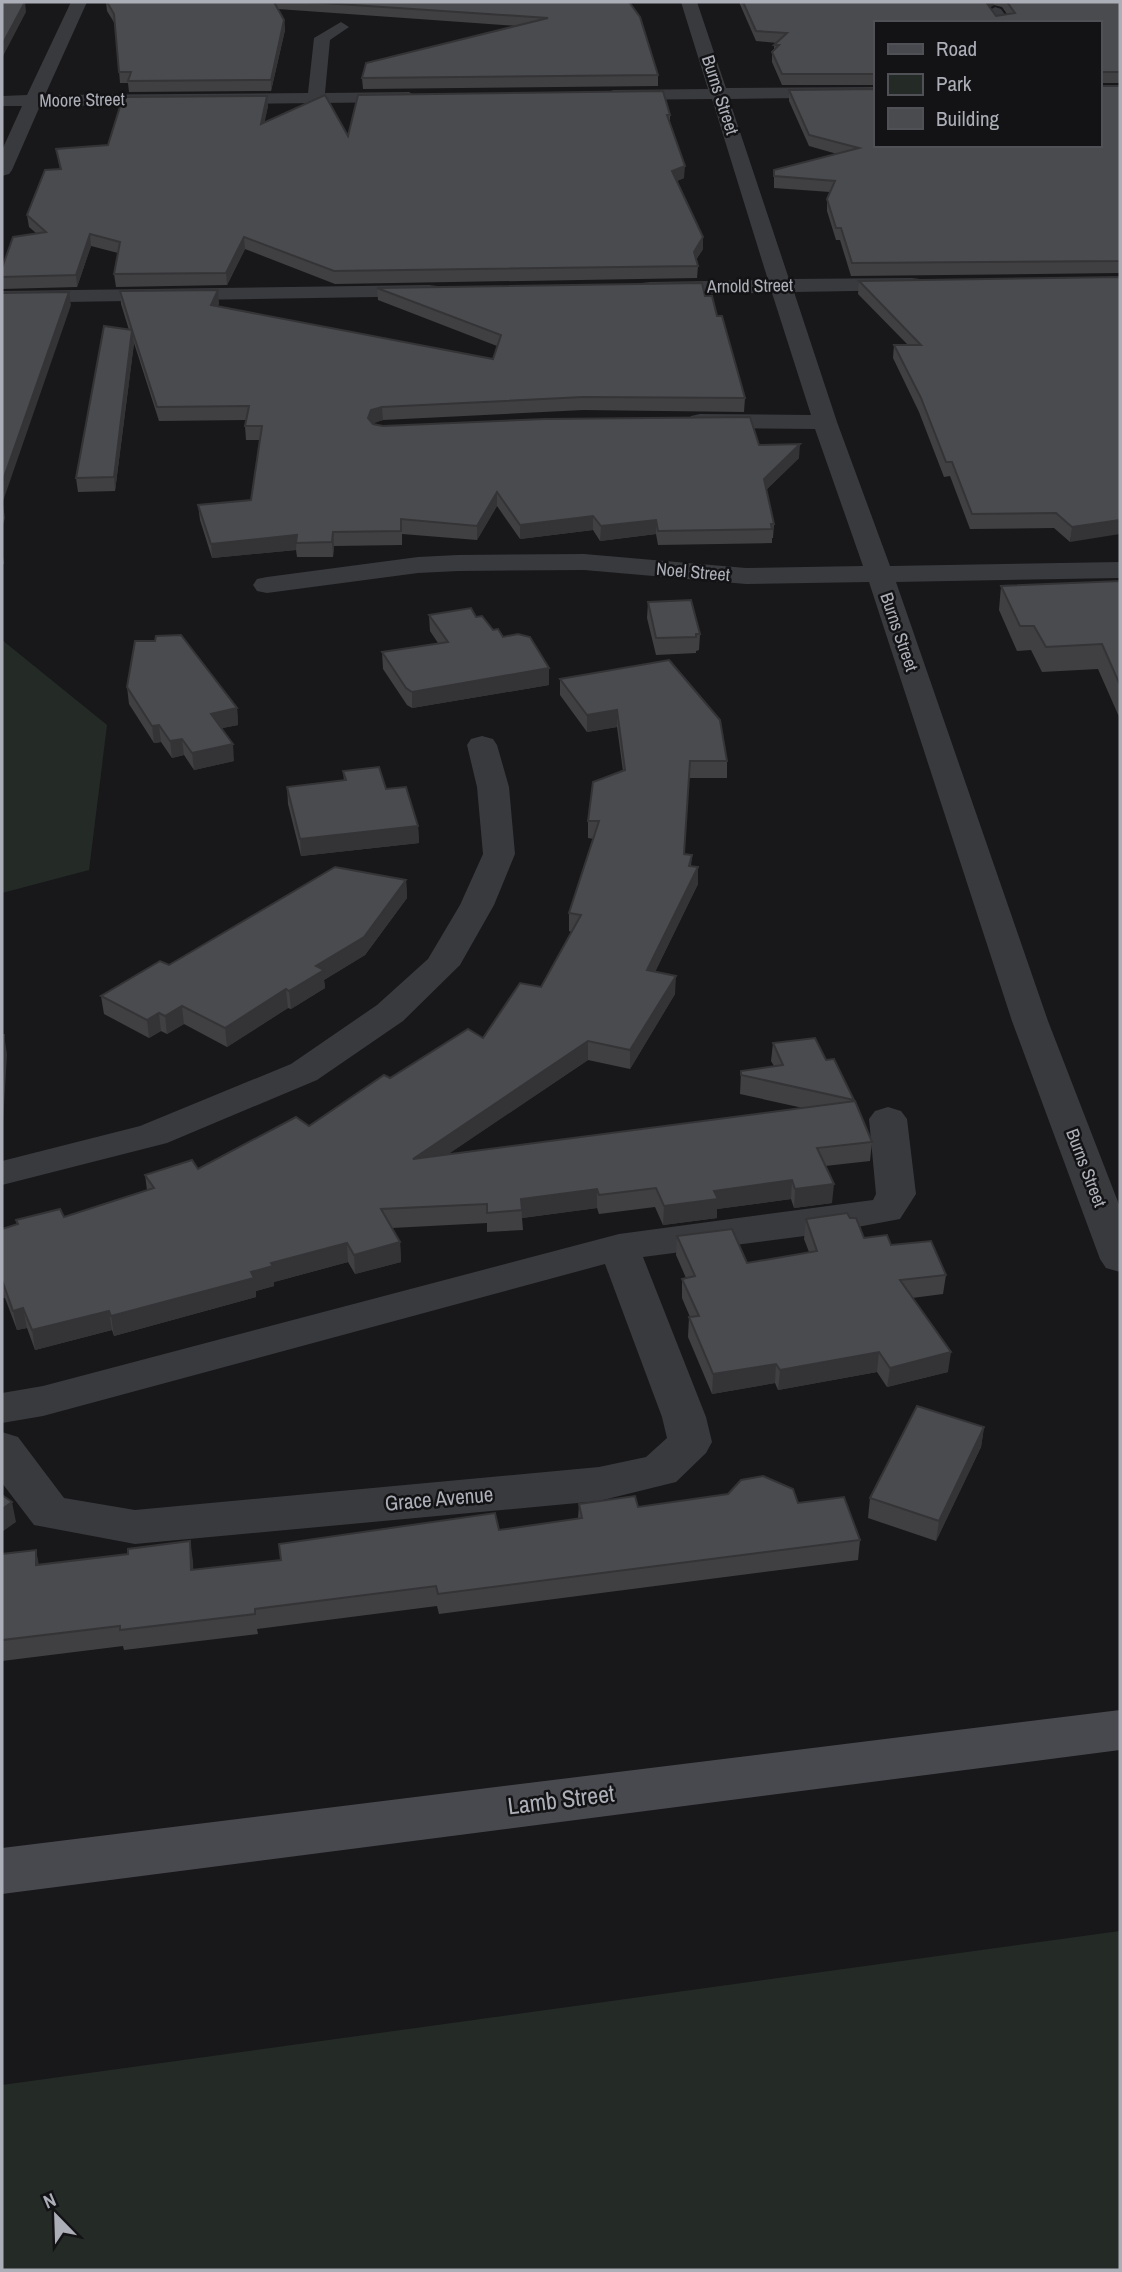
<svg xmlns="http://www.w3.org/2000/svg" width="1122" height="2272" font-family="'Archivo Narrow',sans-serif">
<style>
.green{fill:#242b26}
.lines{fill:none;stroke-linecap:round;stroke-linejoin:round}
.street{fill:#393a3e;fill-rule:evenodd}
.secondary{fill:#48494e;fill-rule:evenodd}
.wall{fill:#404043;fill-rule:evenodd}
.shaded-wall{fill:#343437}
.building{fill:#4a4b4e;stroke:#343437;stroke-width:2}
.labels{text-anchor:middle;stroke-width:5;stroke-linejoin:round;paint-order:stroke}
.far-street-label{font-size:18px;fill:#acafb8;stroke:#131315}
.street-label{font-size:21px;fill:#acafb8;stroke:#131315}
.near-street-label{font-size:24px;fill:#acafb8;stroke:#131315}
</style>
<rect width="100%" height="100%" fill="#18181a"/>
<!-- green -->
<g class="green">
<path d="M2,640L107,725L89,870L2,893Z"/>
<path d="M1120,1931V2270H2V2085Z"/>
</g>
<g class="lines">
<!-- street -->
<g class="street">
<path d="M71,2H87L45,95L308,93L314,38L341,22L349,27L330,40L325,93L409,92L418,97L409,102L40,106L12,170L9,174L2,176V150L22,106H2V96L27,95Z"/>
<path d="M681,2H697L726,88L875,87V97L729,99L789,279L912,278L920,279L923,284L920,289L912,290L794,292L837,422L890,566L1120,562V578L896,582L1048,1021L1120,1207V1272L1106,1268L1100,1259L1012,1021L869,582L746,584L584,570L458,571L418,573L267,593L257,591L253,585L257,579L267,577L418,557L458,555L584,554L746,568L863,566L815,429L700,428L691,426L688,421L691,416L700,414L811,415L772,293L650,294L642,293L639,288L642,283L650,282L768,280L712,99L613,100L604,95L613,90L708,89Z"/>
<path d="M995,7L1001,9L1011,23H995L987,12Z"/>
<path d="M429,285L437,286L440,291L437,296L2,303V291Z"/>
<path d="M482,736L493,739L497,745L509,787L515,854L494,905L460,965L403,1021L317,1080L167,1143L2,1185V1161L140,1126L291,1064L377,1005L428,959L460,905L483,854L477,787L467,745L471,739Z"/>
<path d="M888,1107L901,1111L907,1119L916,1194L900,1219L820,1234L643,1257L706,1417L712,1442L706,1453L676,1482L599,1501L135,1544L34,1525L2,1483V1432L18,1437L64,1498L135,1510L599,1467L646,1457L667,1438L662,1417L605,1264L43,1416L2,1423V1393L43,1386L619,1234L873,1200L876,1194L869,1119L875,1111Z"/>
</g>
<!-- secondary -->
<path class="secondary" d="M1120,1710V1750L2,1894V1848Z"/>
</g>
<!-- wall -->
<g class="wall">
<path d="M106,2H634H629L658,75V86L363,89L362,78L517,26L278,9L284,20L285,30L271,91L129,92L128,83H120L115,24L107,11Z"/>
<path d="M739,2H1120V83H1099V23H875V85H782L772,62V52L774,50V45L777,43L756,41ZM994,5L1002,7L1007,14L996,16L990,7Z"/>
<path d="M1120,86V273L851,276L840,240H836L827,211V199L830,192L774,188V170L837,154L809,146L789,101V90Z"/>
<path d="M267,96L268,106L264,122L348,136L670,115V123L684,178L677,181L703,237V249L696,260L698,266L697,278L335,284L245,249L227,285L116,287L114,274L118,253L91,246L77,287L2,289V268L36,233L29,227L27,215L60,169L56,149L108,145Z"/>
<path d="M1120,277L1070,542L1054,528L970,529L950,476L944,477L919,412L893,358L894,345H908L858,294L859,281Z"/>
<path d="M377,288L705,296L717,316L745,398L744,412L583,410L383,420L372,423L383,426L759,445L799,458L766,490L774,524L773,538H772V543L658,545L656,534L600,541L593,530L520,539L497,506L477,540L402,534V545L334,546L333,557H297L296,550L212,558L200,520L198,505L251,500L260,440H246L245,426L246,420L159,421L134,343L115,491L78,492L76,478L129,330L121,304L120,291L219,303L218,306L493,359L497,346L378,300Z"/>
<path d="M2,549L4,564H2Z"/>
<path d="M1120,581V719L1098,669L1042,672L1031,650L1017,651L999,610L1001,586Z"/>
<path d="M648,602L700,634L699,650L696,651V653L656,655L647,618Z"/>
<path d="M429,615L476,617L493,630L549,668V685L412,708L407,705L383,669L382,652L438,643L430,631Z"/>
<path d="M560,679L727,761V778H689L684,854L692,855L691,866L698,884L655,972L675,994L630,1069L588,1060L448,1154L803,1108L740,1094L741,1071L774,1066L771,1061L773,1043L826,1060L854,1100L872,1142L870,1161L825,1166L832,1203L794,1208L791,1199L717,1209V1218L663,1225L655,1207L599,1214L597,1208L522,1218L523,1230L487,1232V1223L392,1228L400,1242L401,1262L355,1274L348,1262L274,1282V1286L256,1291V1297L114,1336L112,1330L35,1350L27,1328L17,1330L5,1298H2V1229L17,1224L16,1220L64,1217L147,1190L145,1175L198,1169L309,1126L390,1078L483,1038L541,987L572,932L569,931V913L594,839L588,838V821L623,771L617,727L587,732L560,695Z"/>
<path d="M127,687L237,708L238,725L222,728L234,761L194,770L184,755L172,758L161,742L154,743L129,704Z"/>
<path d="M343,771L386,789L418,826L419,843L301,856L288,804L287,787L344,781Z"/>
<path d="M406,880L407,898L365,955L324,980L325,988L291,1009L288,1008L227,1047L184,1024L167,1034L161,1031L149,1038L104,1014L101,996L169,965Z"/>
<path d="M850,1218L864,1238L891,1245L946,1275L943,1294L912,1298L948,1372L887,1387L877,1372L778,1390L775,1383L712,1394L688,1337L689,1317H690L682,1298V1279L686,1278L676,1255L677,1236L747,1263L809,1252L804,1239L806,1219Z"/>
<path d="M984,1427L981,1447L936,1541L868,1518L870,1498Z"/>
<path d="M798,1503L860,1540L858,1560L439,1614L437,1606L257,1629L258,1634L124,1650L123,1646L2,1661V1554L39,1565L128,1554L190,1541L193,1570L281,1560L578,1519L579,1504L638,1507Z"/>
</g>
<!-- shaded-wall -->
<g class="shaded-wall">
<path d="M25,2L26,12L2,58V45Z"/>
<path d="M985,2H994V5L984,11Z"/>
<path d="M284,20L285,30L271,91V80Z"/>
<path d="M267,96L268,106L262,135L261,124Z"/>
<path d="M685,166L684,178L672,183V171Z"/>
<path d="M90,234L91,246L77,287L76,275Z"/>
<path d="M244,237L245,249L227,285L226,273Z"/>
<path d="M703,237V249L693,264L694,252Z"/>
<path d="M218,290L219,303L212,317L211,305Z"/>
<path d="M69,292L71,305L2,504V483Z"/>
<path d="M132,330L134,343L115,491L114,477Z"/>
<path d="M382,407L383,420L372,424L368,418L371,410Z"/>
<path d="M800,444L799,458L763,493L764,479Z"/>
<path d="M497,492V506L477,540V526Z"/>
<path d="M3,504L5,518L2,528V507Z"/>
<path d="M593,516V530L520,539V525Z"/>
<path d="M656,520V534L600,541L601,526Z"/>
<path d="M1120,520V534L1070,542L1072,527Z"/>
<path d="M333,532L334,546L333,557L332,542Z"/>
<path d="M297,535L296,550L212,558L211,544Z"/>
<path d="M549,668V685L412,708V692Z"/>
<path d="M237,708L238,725L213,730L211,714Z"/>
<path d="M617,710V727L587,732V715Z"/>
<path d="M159,725L161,742L154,743L152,726Z"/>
<path d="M182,739L184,755L172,758L170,741Z"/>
<path d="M233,744L234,761L194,770L192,753Z"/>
<path d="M418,826L419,843L301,856L300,839Z"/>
<path d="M698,867V884L647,988V970Z"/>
<path d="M406,880L407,898L365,955L324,980L325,988L291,1009L289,991Z"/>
<path d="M676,976L675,994L630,1069V1050Z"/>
<path d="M286,989L288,1008L227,1047L225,1028Z"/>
<path d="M182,1006L184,1024L167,1034L165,1016Z"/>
<path d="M159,1013L161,1031L149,1038L147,1020Z"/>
<path d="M4,1035L7,1054L3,1123L2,1115V1071Z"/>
<path d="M588,1041V1060L413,1178V1159Z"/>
<path d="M792,1180L791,1199L717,1209V1218L663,1225L664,1206L714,1191Z"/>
<path d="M834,1184L832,1203L794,1208L795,1189Z"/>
<path d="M597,1189V1208L522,1218L521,1199Z"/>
<path d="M400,1242L401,1262L355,1274L354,1255Z"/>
<path d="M347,1243L348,1262L274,1282V1286L256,1291V1297L114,1336L111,1316L251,1272L271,1263Z"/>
<path d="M2,1282L5,1298H2Z"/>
<path d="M23,1308L27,1328L17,1330L13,1311Z"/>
<path d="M109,1311L112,1330L35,1350L32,1330Z"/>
<path d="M879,1352L877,1372L778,1390L780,1370Z"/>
<path d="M951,1352L948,1372L887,1387L890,1368Z"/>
<path d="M776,1364L775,1383L712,1394L713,1374Z"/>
<path d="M984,1427L981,1447L936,1541L939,1521Z"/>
<path d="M12,1502L16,1522L2,1532V1509Z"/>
<path d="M190,1541L193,1561L194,1590L191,1570Z"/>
<path d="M36,1550L40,1570L36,1565Z"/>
</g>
<!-- building -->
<g class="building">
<path d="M2,2H25L2,45Z"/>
<path d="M107,2H274L284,20L271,80L128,81L131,72H119L114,14Z"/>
<path d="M308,2H629L640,17L658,75L362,78L366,63L548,18Z"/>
<path d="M743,2H986L996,16L1015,13L1007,2H1120V72H1099V23H875V74H782L772,52L779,45H774L787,33L756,31Z"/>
<path d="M1099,86H1120V261L852,263L841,228H836L827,199L835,181L774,176V170L859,148L809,135L789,90L875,89V145H1099Z"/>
<path d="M663,91L670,115H667L685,166L672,171L703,237L694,252L698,266L334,271L244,237L226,273L114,274L120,242L90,234L76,275L2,277V268L13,237L46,232L27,215L45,170L61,169L56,149L108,145L123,97L267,96L261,124L325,95L348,136L358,95Z"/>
<path d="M1120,277V520L1072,527L1056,513L972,514L952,462H946L921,398L894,345H921L859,281Z"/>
<path d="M702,283L705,296H712L717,316H722L745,398L583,397L382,407L371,410L368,418L373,424L383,426L545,419L750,417L759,445L800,444L764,479L774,524H771L772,529L658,531L656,520L601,526L593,516L520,525L497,492L477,526L401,519V531L333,532L332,542L296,543L297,535L211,544L198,505L251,500L262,426H245L249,406L157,407L132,330L114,477L76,478L104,326L132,330L120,291L218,290L211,305L493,359L501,335L377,288Z"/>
<path d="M69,292L2,483V293Z"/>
<path d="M1120,581V685L1102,644L1046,647L1034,626H1020L1001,586Z"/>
<path d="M691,600L700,634H696V637L656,638L648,602Z"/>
<path d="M471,608L476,617L482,616L493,630L498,629L503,637L518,634L530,637L549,668L412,692L406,688L382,652L448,642L429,615Z"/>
<path d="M181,635L237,708L211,714L233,744L192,753L182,739L170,741L159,725L152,726L127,687L135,641H155L156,636Z"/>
<path d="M669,660L720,720L727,761H690L684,854L692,855L689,866L698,867L647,970L676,976L630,1050L588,1041L413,1159L855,1101L872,1142L817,1148L834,1184L795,1189L792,1180L714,1191L718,1199L664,1206L656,1188L599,1195L597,1189L521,1199L522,1210L487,1213V1204L381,1209L400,1242L354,1255L347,1243L271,1263L273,1266L251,1272L254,1278L111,1316L109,1311L32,1330L23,1308L13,1311L2,1280V1229L18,1224L16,1220L60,1209L64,1217L154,1188L145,1175L192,1160L198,1169L296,1117L309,1126L384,1075L390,1078L468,1029L483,1038L520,983L541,987L581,915L569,913L599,821H588L593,782L625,770L617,710L587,715L560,679Z"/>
<path d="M379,767L386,789L406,787L418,826L300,839L287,787L346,780L343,771Z"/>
<path d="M335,867L406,880L364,937L316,966L324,970L289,991L286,989L225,1028L182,1006L165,1016L159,1013L147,1020L101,996L160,961L169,965Z"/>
<path d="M2,1035H4L2,1071Z"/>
<path d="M815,1038L826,1060L834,1059L854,1100L741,1075V1071L783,1065L773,1043Z"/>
<path d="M847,1213L850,1218H856L864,1238L887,1235L891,1245L931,1241L946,1275L900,1280L951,1352L890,1368L879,1352L780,1370L776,1364L713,1374L689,1317L699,1316L682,1279L695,1276L677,1236L732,1229L747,1263L817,1251L806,1219Z"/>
<path d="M917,1406L984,1427L939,1521L870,1498Z"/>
<path d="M763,1476L793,1489L798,1503L844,1497L860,1540L438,1594L436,1586L255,1609V1614L120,1630V1626L2,1640V1554L36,1550V1565L128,1554V1549L190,1541L191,1570L281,1560L279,1544L495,1513L499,1530L582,1518L579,1504L635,1496L638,1507L728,1494L741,1480Z"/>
<path d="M2,1495L12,1502L2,1509Z"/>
</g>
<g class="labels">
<!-- far-street labels -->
<g class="far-street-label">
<text transform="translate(720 95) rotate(72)" y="6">Burns Street</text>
<text transform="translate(82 100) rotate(-1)" y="6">Moore Street</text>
<text transform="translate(750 286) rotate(-1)" y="6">Arnold Street</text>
<text transform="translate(693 572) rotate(5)" y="6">Noel Street</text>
<text transform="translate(899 632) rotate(71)" y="6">Burns Street</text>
<text transform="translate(1086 1168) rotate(69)" y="6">Burns Street</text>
</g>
<!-- street labels -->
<g class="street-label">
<text transform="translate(439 1499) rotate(-5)" y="7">Grace Avenue</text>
</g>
<!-- near-street labels -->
<g class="near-street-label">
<text transform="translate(561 1800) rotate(-7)" y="8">Lamb Street</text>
</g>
</g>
<!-- border -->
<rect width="1122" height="2272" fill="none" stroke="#acafb8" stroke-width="7"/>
<!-- legend -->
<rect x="874" y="21" width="228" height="126" fill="#131315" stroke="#505156" stroke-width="2"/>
<rect x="888" y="44" width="35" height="10" fill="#48494e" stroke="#505156" stroke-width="2"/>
<text x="936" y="56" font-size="21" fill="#acafb8">Road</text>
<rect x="888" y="74" width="35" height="21" fill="#242b26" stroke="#505156" stroke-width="2"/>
<text x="936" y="91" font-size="21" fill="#acafb8">Park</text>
<rect x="888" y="108" width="35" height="21" fill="#4a4b4e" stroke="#505156" stroke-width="2"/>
<text x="936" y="126" font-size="21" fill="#acafb8">Building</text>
<!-- north arrow -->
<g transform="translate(56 2216) rotate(337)" stroke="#131315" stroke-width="5" paint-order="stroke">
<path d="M0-5L12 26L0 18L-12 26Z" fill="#acafb8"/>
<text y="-10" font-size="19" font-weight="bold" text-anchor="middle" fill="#acafb8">N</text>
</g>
</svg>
